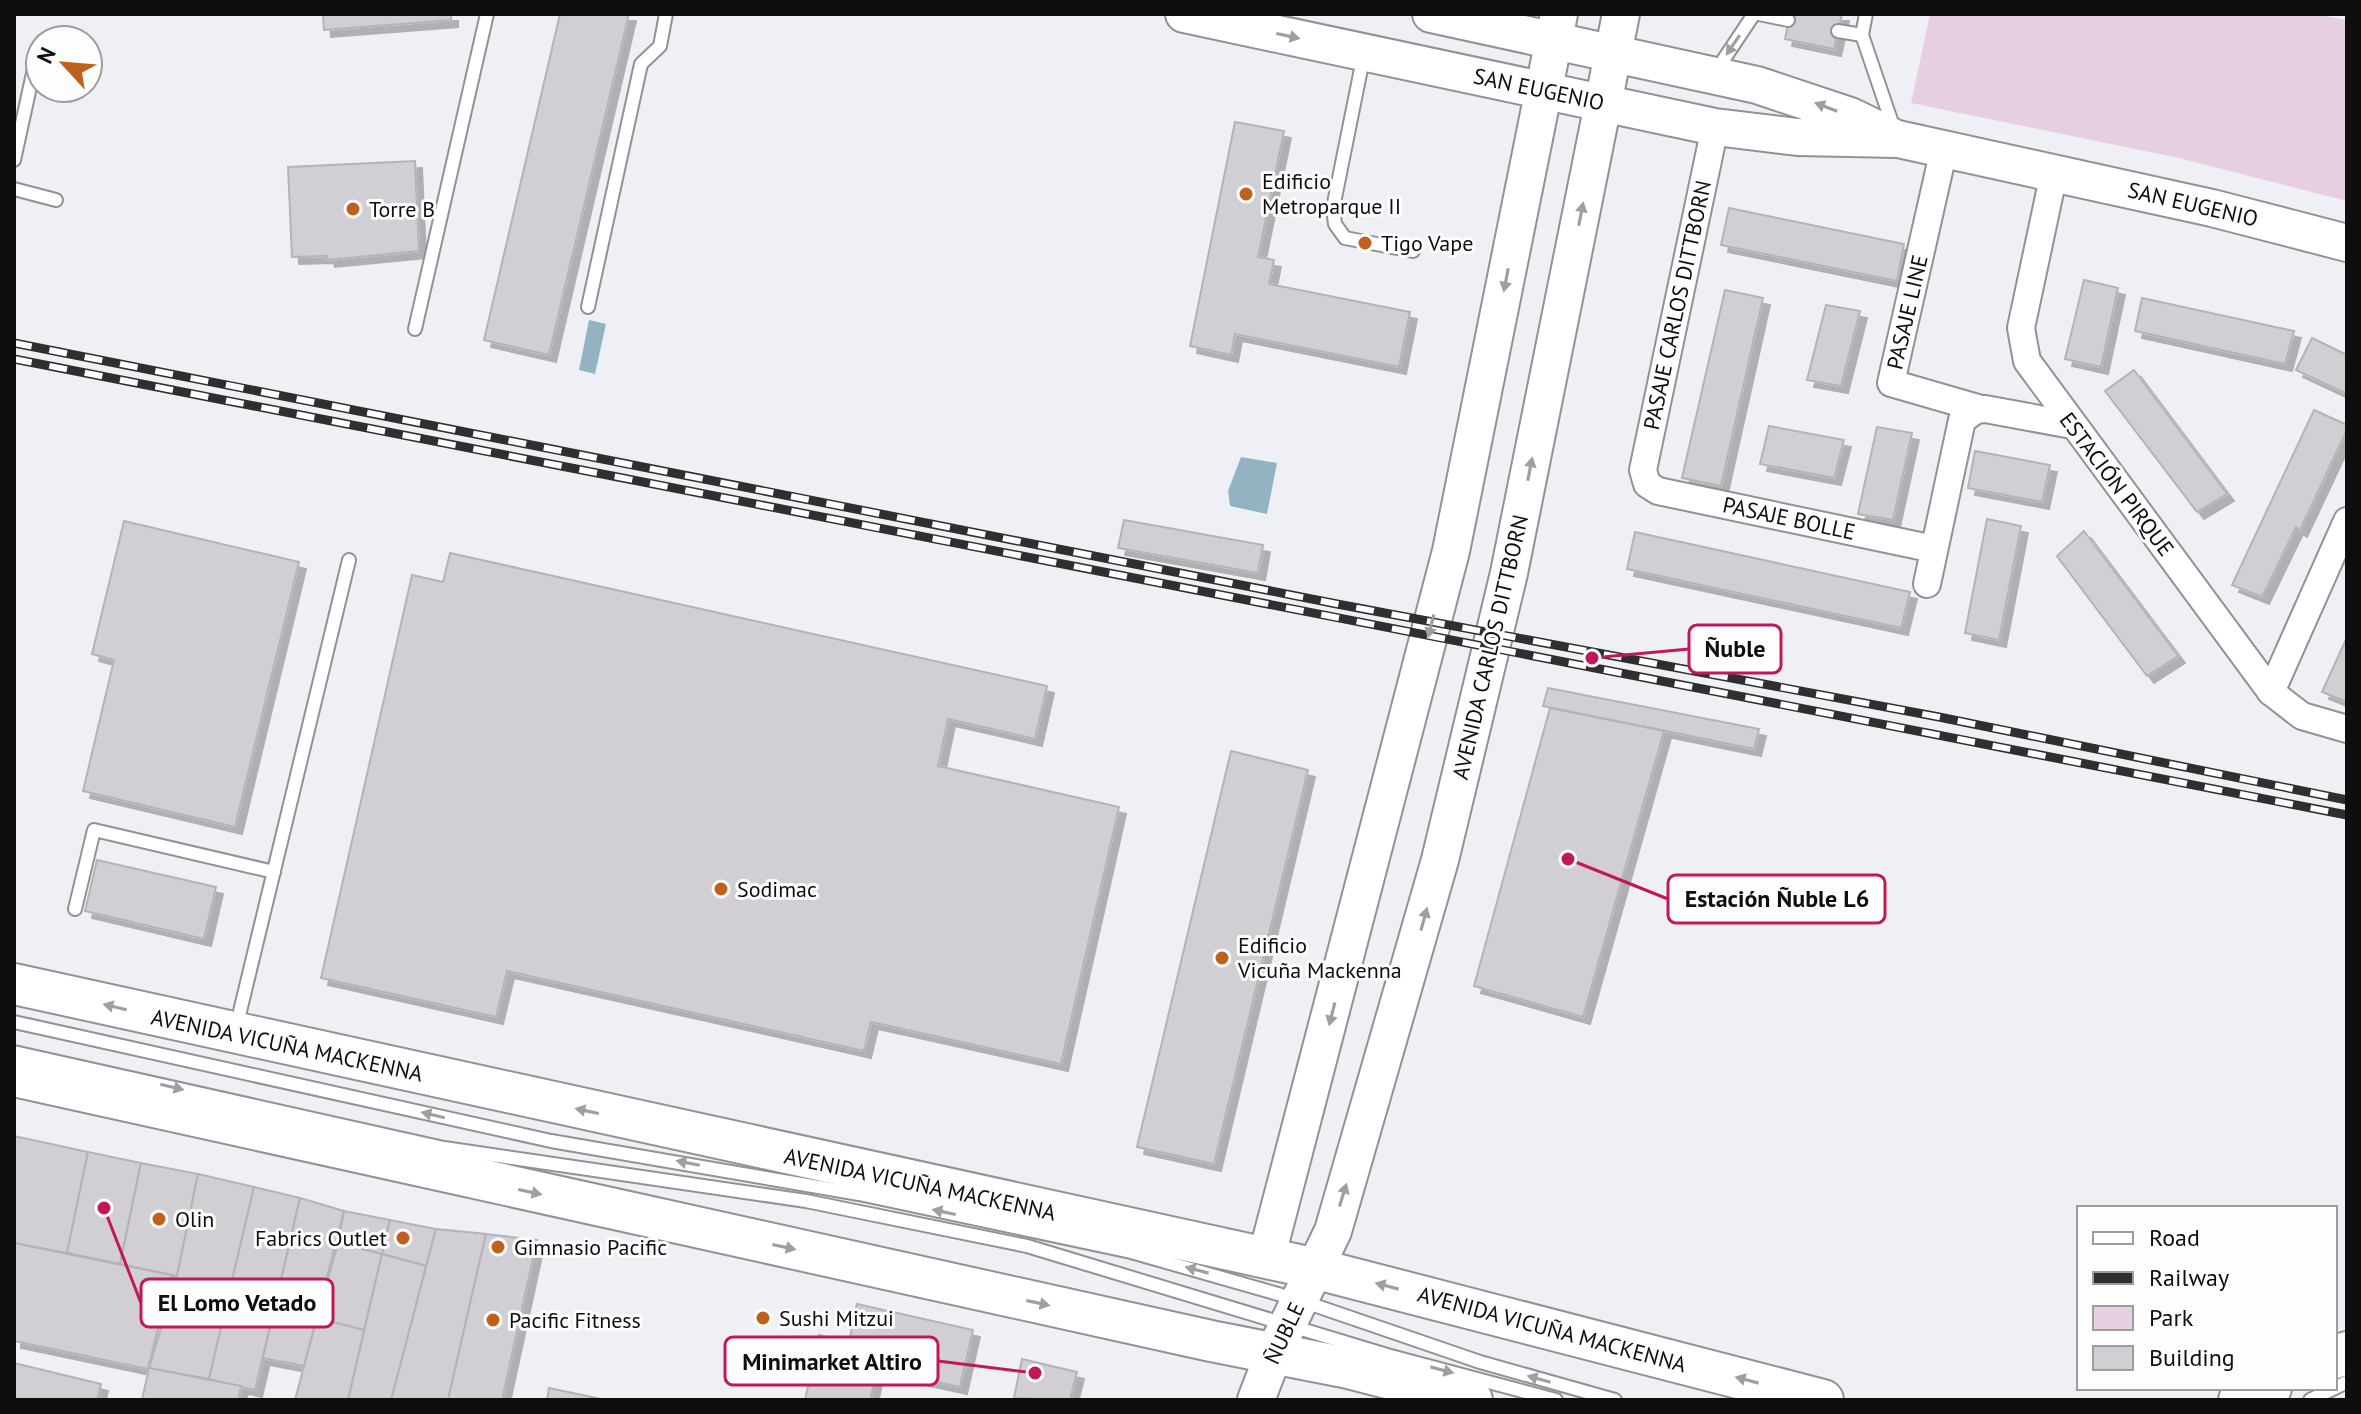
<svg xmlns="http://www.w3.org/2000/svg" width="2361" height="1414" font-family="'PT Sans',sans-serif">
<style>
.green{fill:#e7cfe2}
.water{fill:#93b3c2}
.building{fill:#d1cfd3;stroke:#b5b3b7;stroke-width:2;filter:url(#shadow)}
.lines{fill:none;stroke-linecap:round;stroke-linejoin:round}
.service-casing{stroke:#919296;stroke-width:16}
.minor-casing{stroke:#919296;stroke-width:30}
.secondary-casing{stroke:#919296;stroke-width:40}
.primary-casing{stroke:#919296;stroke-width:44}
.service{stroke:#fff;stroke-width:12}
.minor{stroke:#fff;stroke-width:26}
.secondary{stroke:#fff;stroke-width:36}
.primary{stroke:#fff;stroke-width:40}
.rail-casing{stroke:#2f2f30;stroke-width:9}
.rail{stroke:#fdfdfe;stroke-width:6;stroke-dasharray:18;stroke-linecap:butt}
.oneway{fill:#9f9f9f}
.poi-dot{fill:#c0601d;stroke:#fdfdfe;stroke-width:3}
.labels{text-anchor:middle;stroke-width:6;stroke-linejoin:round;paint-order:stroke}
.street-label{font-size:22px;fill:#0e0e0f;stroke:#fdfdfe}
.poi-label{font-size:22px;fill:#0e0e0f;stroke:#fdfdfe;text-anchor:start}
.leader{fill:none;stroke:#c2185b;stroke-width:3}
.callout-dot{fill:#c2185b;stroke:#fdfdfe;stroke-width:3}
.callout{fill:#fdfdfe;stroke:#c2185b;stroke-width:3}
.callout-label{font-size:24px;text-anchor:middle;font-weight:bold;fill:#0e0e0f}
</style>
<defs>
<filter id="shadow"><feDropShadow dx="7" dy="7" stdDeviation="0" flood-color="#0004"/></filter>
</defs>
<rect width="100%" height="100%" fill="#eff0f5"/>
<!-- green -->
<path class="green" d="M1930,14H2316L2347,20V201L2179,158L1911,103Z"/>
<!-- water -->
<g class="water">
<path d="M589,320L606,324L595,374L579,370Z"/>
<path d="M1241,457L1277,463L1267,514L1230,506L1228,491Z"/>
</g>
<!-- building -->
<g class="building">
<path d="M323,14H451V20L324,30Z"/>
<path d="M560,14H629L549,355L484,340Z"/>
<path d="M1790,14H1842L1834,49L1785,39Z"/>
<path d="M1235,122L1284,131L1258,257L1274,260L1269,284L1410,312L1399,367L1235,334L1231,355L1190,346Z"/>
<path d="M415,161L419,251L328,260L327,256L292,257L288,167Z"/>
<path d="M1729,208L1904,244L1897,281L1721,245Z"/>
<path d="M2084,280L2118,288L2101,367L2065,359Z"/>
<path d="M1725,290L1763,298L1721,486L1682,478Z"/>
<path d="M2142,298L2294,331L2285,364L2135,331Z"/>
<path d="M1826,305L1860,311L1841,386L1807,380Z"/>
<path d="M2312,338L2347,355V394L2296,370Z"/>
<path d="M2134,370L2227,494L2197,512L2105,391Z"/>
<path d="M2314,410L2347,425V430L2300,530L2296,527L2262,597L2232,585Z"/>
<path d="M1769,426L1844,440L1834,478L1760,464Z"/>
<path d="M1877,427L1912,433L1893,520L1858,514Z"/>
<path d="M1975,451L2050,465L2042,502L1968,488Z"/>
<path d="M1987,519L2021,526L1999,640L1965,633Z"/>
<path d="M1124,520L1263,545L1258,573L1118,548Z"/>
<path d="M124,521L299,562L235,827L83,791L114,660L92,654Z"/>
<path d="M2084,531L2178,656L2147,676L2057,556Z"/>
<path d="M1635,532L1910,592L1901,628L1627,569Z"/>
<path d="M450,553L1047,686L1035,739L948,719L938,766L1119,807L1061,1064L871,1022L864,1051L507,971L496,1017L321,978L412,575L443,582Z"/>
<path d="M2347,637V702L2322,692Z"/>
<path d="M1548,688L1759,729L1754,749L1543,706Z"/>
<path d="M1550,708L1664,731L1583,1017L1474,986Z"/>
<path d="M1231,751L1308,770L1214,1164L1137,1147Z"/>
<path d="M97,860L216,887L204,939L85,911Z"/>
<path d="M14,1136L88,1152L67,1253L14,1243Z"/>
<path d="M88,1152L141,1163L120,1264L67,1253Z"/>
<path d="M141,1163L198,1174L177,1276L120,1264Z"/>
<path d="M198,1174L254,1187L209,1379L149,1368L177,1276Z"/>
<path d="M254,1187L300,1198L255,1390L209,1379Z"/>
<path d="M300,1198L344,1211L304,1366L263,1358Z"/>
<path d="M344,1211L390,1220L382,1254L338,1243Z"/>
<path d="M390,1220L436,1229L426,1266L382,1254Z"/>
<path d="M436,1229L486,1234L448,1400H391Z"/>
<path d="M486,1234L537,1240L502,1400H448Z"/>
<path d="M14,1243L171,1275L148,1369L14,1341Z"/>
<path d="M338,1243L382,1254L364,1330L317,1318Z"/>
<path d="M382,1254L426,1266L391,1400H348Z"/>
<path d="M857,1304L973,1330L960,1387L877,1369L870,1400H805L819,1335L849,1342Z"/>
<path d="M317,1318L364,1330L348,1400H295Z"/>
<path d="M1022,1359L1077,1372L1070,1400L1014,1398Z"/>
<path d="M14,1363L101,1384L97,1400H14Z"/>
<path d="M149,1368L241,1386L238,1400H142Z"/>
<path d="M549,1388L606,1400H547Z"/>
</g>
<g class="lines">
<defs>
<g id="service">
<path d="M1759,14L1788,20"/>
<path d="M1838,31L1862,35L1866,14"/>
<path d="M1862,35L1894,129"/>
<path d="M1364,54L1333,208L1335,224L1345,238L1413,251"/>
<path d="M1716,71L1754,14"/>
<path d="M14,160L37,55"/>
<path d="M14,189L56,200"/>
<path d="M588,307L641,64L660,46L666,14"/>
<path d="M415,329L487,14"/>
<path d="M75,909L94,830L274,872"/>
<path d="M14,1022L551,1141L859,1194L1131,1252L1299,1300L1480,1362L1615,1400"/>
<path d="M236,1028L349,560"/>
<path d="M14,1052L444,1148L806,1201L1027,1246L1387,1355L1556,1400"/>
<path d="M2310,1400L2347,1382"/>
</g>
<g id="minor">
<path d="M1715,127L1643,470L1647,484L1658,491L1934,549"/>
<path d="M1944,149L1891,383L1981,409"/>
<path d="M2054,173L2021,328L2027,361L2271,692L2302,716L2347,729"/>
<path d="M1927,584L1962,420L1976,410L1985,409L2072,425"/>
<path d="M2271,692L2347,521"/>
</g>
<g id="secondary">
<path d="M1184,14L1715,127L1797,137L1898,139L2212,208L2347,243"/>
<path d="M1431,14L1757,85L1850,116L1889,135"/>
<path d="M1266,1259L1451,551L1559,14"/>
<path d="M1256,1400L1274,1353L1333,1231L1440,860L1509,573L1621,14"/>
</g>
<g id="primary">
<path d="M14,984L1317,1269L1823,1400"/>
<path d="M14,1076L1211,1341L1348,1368L1472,1400"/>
<path d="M2335,1358L2347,1352"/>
<path d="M2239,1400L2271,1388"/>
</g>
</defs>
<!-- service casing -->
<use href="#service" class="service-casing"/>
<!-- minor casing -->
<use href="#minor" class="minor-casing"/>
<!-- secondary casing -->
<use href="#secondary" class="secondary-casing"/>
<!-- primary casing -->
<use href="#primary" class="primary-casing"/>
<!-- service -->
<use href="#service" class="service"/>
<!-- minor -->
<use href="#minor" class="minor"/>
<!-- secondary -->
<use href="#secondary" class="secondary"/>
<!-- primary -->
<use href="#primary" class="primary"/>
<defs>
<g id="rail">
<path d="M14,343L1337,604L1939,717L2347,800"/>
<path d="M14,359L2347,815"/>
</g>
</defs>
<!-- rail casing -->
<use href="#rail" class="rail-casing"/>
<!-- rail -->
<use href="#rail" class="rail"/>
</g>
<!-- one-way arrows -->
<defs><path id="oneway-solid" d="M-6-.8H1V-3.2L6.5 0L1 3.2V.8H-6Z" transform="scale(2)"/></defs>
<g class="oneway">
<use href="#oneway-solid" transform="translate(1288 36) rotate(12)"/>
<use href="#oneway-solid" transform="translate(1733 45) rotate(124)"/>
<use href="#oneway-solid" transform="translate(1826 107) rotate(-159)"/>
<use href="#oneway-solid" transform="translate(1581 214) rotate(-79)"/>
<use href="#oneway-solid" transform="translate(1506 280) rotate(101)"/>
<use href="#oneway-solid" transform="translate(1530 469) rotate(-79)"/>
<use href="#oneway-solid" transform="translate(1431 626) rotate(104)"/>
<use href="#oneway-solid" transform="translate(1424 919) rotate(-75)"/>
<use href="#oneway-solid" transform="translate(115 1007) rotate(-167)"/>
<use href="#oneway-solid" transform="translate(1332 1014) rotate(104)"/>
<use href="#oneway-solid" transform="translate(172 1087) rotate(13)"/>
<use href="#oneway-solid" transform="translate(587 1111) rotate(-168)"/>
<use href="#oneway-solid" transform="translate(433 1115) rotate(-167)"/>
<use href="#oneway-solid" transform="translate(688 1163) rotate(-169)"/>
<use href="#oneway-solid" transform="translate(530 1192) rotate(12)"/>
<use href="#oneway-solid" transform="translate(1343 1195) rotate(-73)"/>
<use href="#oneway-solid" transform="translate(944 1212) rotate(-168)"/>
<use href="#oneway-solid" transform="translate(784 1247) rotate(12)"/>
<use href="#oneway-solid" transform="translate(1197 1270) rotate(-165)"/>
<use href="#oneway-solid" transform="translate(1387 1286) rotate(-165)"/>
<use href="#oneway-solid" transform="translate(1038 1303) rotate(12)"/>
<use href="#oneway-solid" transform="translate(1442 1370) rotate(15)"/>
<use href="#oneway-solid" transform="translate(1539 1379) rotate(-164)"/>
<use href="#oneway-solid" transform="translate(1747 1380) rotate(-165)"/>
</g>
<!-- markers -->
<g class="poi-dot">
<circle cx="1246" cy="194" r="8"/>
<circle cx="353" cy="209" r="8"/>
<circle cx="1365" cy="243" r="8"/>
<circle cx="721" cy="889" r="8"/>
<circle cx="1222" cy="958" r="8"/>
<circle cx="159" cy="1219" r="8"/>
<circle cx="403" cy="1238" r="8"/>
<circle cx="498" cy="1247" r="8"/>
<circle cx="763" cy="1318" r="8"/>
<circle cx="493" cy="1320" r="8"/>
</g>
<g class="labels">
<!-- street labels -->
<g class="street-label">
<text transform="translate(1539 89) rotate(12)" y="8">SAN EUGENIO</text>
<text transform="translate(2193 204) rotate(13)" y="8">SAN EUGENIO</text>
<text transform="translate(1677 305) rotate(-78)" y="8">PASAJE CARLOS DITTBORN</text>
<text transform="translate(1907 312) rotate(-77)" y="8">PASAJE LINE</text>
<text transform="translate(2117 484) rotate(53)" y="8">ESTACIÓN PIRQUE</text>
<text transform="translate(1789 518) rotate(12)" y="8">PASAJE BOLLE</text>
<text transform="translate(1490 647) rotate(-77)" y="8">AVENIDA CARLOS DITTBORN</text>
<text transform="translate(287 1045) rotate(12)" y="8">AVENIDA VICUÑA MACKENNA</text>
<text transform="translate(920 1184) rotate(12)" y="8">AVENIDA VICUÑA MACKENNA</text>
<text transform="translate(1552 1329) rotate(15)" y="8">AVENIDA VICUÑA MACKENNA</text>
<text transform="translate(1284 1333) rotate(-65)" y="8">ÑUBLE</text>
</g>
<!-- poi labels -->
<g class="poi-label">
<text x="1262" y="189">Edificio<tspan x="1262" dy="25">Metroparque II</tspan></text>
<text x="369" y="217">Torre B</text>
<text x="1381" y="251">Tigo Vape</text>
<text x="737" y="897">Sodimac</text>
<text x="1238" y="953">Edificio<tspan x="1238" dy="25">Vicuña Mackenna</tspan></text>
<text x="175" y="1227">Olin</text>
<text x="387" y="1246" text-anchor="end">Fabrics Outlet</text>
<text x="514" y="1255">Gimnasio Pacific</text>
<text x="779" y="1326">Sushi Mitzui</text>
<text x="509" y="1328">Pacific Fitness</text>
</g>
</g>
<!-- callouts -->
<path class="leader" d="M1592 658L1689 649M1568 859L1668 899M104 1208L141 1303M1035 1373L938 1361"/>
<g class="callout-dot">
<circle cx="1592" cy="658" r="8"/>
<circle cx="1568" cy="859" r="8"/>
<circle cx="104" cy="1208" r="8"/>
<circle cx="1035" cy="1373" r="8"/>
</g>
<g class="callout">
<rect x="1689" y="625" width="92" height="48" rx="8"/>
<rect x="1668" y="875" width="217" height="48" rx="8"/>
<rect x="141" y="1279" width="192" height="48" rx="8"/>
<rect x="725" y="1337" width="213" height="48" rx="8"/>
</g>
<g class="callout-label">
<text x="1735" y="657">Ñuble</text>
<text x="1777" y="907">Estación Ñuble L6</text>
<text x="237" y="1311">El Lomo Vetado</text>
<text x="832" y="1370">Minimarket Altiro</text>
</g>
<!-- border -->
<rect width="2361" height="1414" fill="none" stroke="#0e0e0f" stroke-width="32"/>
<!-- legend -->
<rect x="2077" y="1206" width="260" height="184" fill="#fdfdfe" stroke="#9d9d9e" stroke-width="2"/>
<rect x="2093" y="1232" width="40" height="12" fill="#ffffff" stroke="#9d9d9e" stroke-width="2"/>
<text x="2149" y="1246" font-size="24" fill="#0e0e0f">Road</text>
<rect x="2093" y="1272" width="40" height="12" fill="#2f2f30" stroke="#9d9d9e" stroke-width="2"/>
<text x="2149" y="1286" font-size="24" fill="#0e0e0f">Railway</text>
<rect x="2093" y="1306" width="40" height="24" fill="#e7cfe2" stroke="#9d9d9e" stroke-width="2"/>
<text x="2149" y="1326" font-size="24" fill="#0e0e0f">Park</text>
<rect x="2093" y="1346" width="40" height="24" fill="#d1cfd3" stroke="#9d9d9e" stroke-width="2"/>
<text x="2149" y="1366" font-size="24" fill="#0e0e0f">Building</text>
<!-- north arrow -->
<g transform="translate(64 64) rotate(296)"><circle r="38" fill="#fdfdfe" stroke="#9d9d9e" stroke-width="2"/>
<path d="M0-6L14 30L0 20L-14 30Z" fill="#c0601d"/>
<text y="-12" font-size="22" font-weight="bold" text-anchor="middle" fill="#0e0e0f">N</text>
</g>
</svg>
